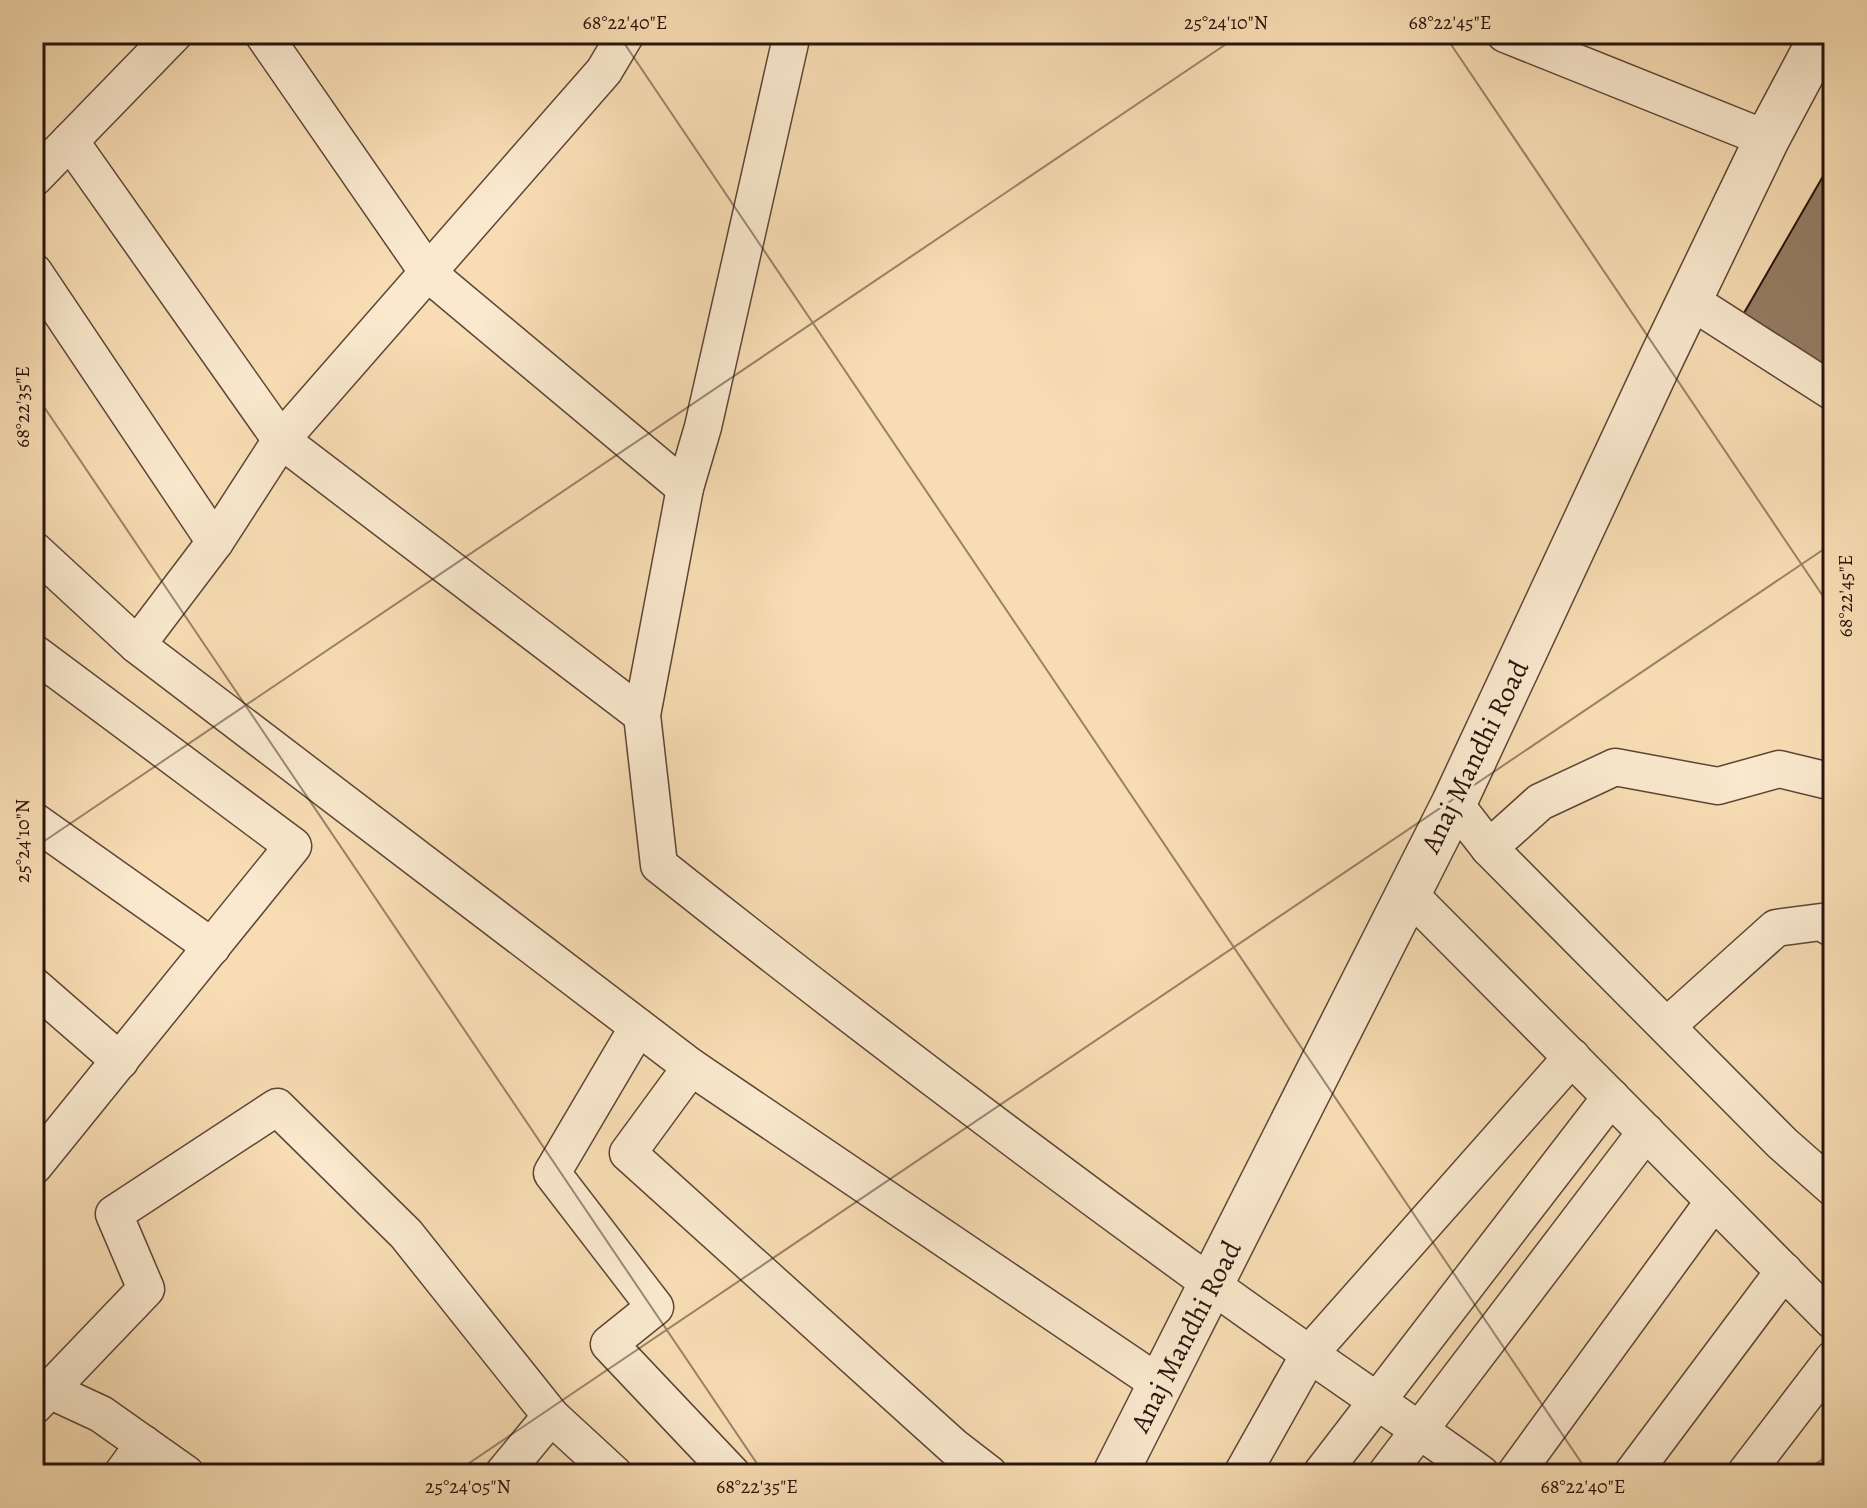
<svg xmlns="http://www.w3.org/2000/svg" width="1867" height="1508" font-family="Alegreya,serif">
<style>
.building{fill:#957d64;stroke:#29140d;stroke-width:2}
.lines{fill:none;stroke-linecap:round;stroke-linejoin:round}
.minor-casing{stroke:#5d4637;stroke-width:39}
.tertiary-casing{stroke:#5d4637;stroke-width:47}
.minor{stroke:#fae9ce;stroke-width:36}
.tertiary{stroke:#fae9ce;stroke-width:44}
.ticks{fill:none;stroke:#29140d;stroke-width:2;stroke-opacity:0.45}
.labels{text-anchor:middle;stroke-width:6;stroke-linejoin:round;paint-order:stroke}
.street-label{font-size:28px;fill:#29140d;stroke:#fae9ce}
.neatline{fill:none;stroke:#29140d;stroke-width:3}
.ticks-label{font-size:20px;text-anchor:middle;fill:#29140d}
</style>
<rect width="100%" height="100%" fill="#f8ddb4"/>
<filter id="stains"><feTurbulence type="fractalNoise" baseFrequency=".0025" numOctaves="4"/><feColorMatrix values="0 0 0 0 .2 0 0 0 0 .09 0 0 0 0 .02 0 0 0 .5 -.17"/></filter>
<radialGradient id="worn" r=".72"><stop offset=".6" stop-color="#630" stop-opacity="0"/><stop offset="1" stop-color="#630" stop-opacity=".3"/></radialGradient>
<!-- building -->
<path class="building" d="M1833,159V374L1740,320Z"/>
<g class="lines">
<defs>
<g id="minor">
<path d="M263,34L429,274L685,488"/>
<path d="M792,34L703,427L685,488L642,715L659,865C839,1008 1022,1147 1208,1282C1298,1348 1391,1409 1481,1474"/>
<path d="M1505,34L1767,139"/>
<path d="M70,141L281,440L642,715"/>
<path d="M34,178L174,34"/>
<path d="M34,272L215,542"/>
<path d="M1691,301L1833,392"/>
<path d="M34,550L137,645L215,542L281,440L604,71L626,34"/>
<path d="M137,645L691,1067L628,1153L954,1447L989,1474"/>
<path d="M34,653L293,846L34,1166"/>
<path d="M1454,803L1489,848L1540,802L1615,767L1718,786L1779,769L1833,782"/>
<path d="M34,821L212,947"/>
<path d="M1489,848L1782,1143L1833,1188"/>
<path d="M1408,893L1714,1201L1515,1474"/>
<path d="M34,986L120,1061"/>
<path d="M1667,1026L1776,928L1821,922L1833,929"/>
<path d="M638,1027L552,1173L655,1307L609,1344L732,1474"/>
<path d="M691,1067L1161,1385"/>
<path d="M1714,1201L1833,1321"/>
<path d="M34,1383L101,1414L186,1474"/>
<path d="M34,1406L146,1289L114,1214L277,1107L406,1234L551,1416L503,1474"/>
<path d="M551,1416L614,1474"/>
<path d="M122,1474L144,1444"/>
<path d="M1242,1474L1310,1353L1572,1057"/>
<path d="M1321,1474L1611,1097"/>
<path d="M1386,1474L1646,1132"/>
<path d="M1632,1474L1784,1271"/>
<path d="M1745,1474L1833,1359"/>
</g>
<path id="tertiary" d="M1115,1474L1454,803L1662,357L1767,139L1823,34"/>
</defs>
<!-- minor casing -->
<use href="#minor" class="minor-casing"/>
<!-- tertiary casing -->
<use href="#tertiary" class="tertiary-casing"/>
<!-- minor -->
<use href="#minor" class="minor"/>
<!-- tertiary -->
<use href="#tertiary" class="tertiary"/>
</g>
<!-- ticks -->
<path class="ticks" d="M618,34L1589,1474M1444,34L1833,611M34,392L764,1474M34,848L1241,34M453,1474L1833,543M1801,1474L1833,1452"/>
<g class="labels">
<!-- street labels -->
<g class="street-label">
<text transform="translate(1474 756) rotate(-64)" y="10">Anaj Mandhi Road</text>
<text transform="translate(1185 1336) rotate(-63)" y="10">Anaj Mandhi Road</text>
</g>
</g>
<!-- margin -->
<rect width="1867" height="1508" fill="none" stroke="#f8ddb4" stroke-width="88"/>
<rect x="44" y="44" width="1779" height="1420" class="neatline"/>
<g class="ticks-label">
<text x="625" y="29">68°22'40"E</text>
<text x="1226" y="29">25°24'10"N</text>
<text x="1450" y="29">68°22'45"E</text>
<text transform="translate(22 407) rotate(-90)" y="7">68°22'35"E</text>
<text transform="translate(1845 596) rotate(-90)" y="7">68°22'45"E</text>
<text transform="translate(22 841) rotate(-90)" y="7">25°24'10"N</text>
<text x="468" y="1493">25°24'05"N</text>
<text x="757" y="1493">68°22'35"E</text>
<text x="1583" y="1493">68°22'40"E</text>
</g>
<rect width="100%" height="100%" filter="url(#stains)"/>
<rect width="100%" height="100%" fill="url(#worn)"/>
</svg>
